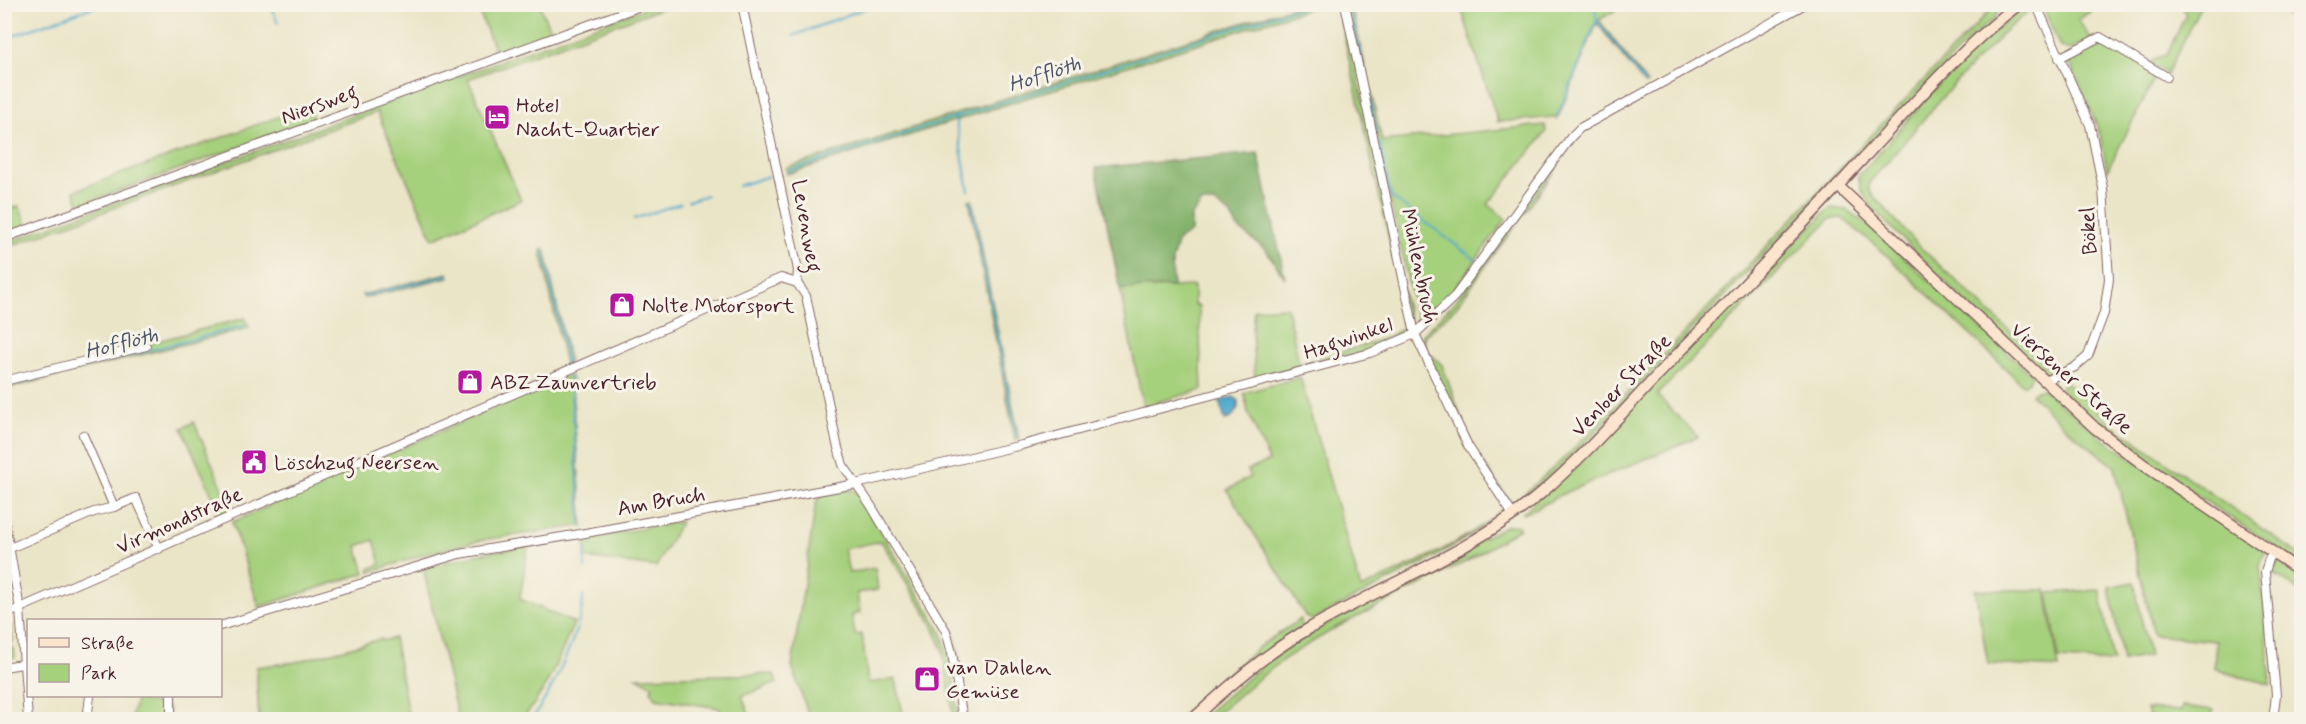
<svg xmlns="http://www.w3.org/2000/svg" width="2306" height="724" font-family="Mynerve,sans-serif">
<style>
.green{fill:#a5d07c;stroke:#787854;stroke-width:1.5}
.forest{fill:#84b26c;stroke:#67684c;stroke-width:1.5}
.water{fill:#4ea9cc;stroke:#4c647c;stroke-width:1.5}
.lines{fill:none;stroke-linecap:round;stroke-linejoin:round}
.stream{stroke:#4ea9cc;stroke-width:2}
.street-casing{stroke:#826462;stroke-width:10}
.secondary-casing{stroke:#826462;stroke-width:13}
.street{stroke:#fff;stroke-width:8}
.secondary{stroke:#fce5cf;stroke-width:10}
.labels{text-anchor:middle;stroke-width:6;stroke-linejoin:round;paint-order:stroke}
.street-label{font-size:21px;fill:#4a1f2b;stroke:#f7f3e8}
.poi-label{font-size:21px;fill:#4a1f2b;stroke:#f7f3e8;text-anchor:start}
.water-label{font-size:22px;font-style:italic;fill:#4c566b;stroke:#f7f3e8}
</style>
<rect width="100%" height="100%" fill="#f7f3e8"/>
<filter id="ink" filterUnits="userSpaceOnUse"><feTurbulence type="fractalNoise" baseFrequency=".0167" numOctaves="2"/><feDisplacementMap in="SourceGraphic" scale="12" xChannelSelector="R" yChannelSelector="G"/><feConvolveMatrix kernelMatrix="1 2 1 2 8 2 1 2 1" color-interpolation-filters="sRGB"/></filter>
<filter id="wash" filterUnits="userSpaceOnUse"><feTurbulence type="fractalNoise" baseFrequency=".008" numOctaves="4" result="noise"/><feDisplacementMap in="SourceGraphic" scale="24" xChannelSelector="R" yChannelSelector="G"/><feGaussianBlur stdDeviation="1.35" result="paint"/><feColorMatrix in="noise" values="0 0 0 0 0 0 0 0 0 0 0 0 0 0 0 0 0 1.4 0 .05"/><feComposite in="paint" operator="in"/></filter>
<g filter="url(#wash)">
<rect width="100%" height="100%" fill="#ebe5c8"/>
<!-- green -->
<g class="green">
<path d="M656,4L670,5L468,79L521,200L433,239L377,112L5,248V243Z"/>
<path d="M1302,4L1320,5L787,174L786,168Z"/>
<path d="M476,5H540L551,33L496,53Z"/>
<path d="M1337,5H1343L1411,328C1399,346 1327,361 1305,367L1304,363L1387,338L1408,325Z"/>
<path d="M1347,5H1351L1382,141L1545,125L1546,132L1488,204L1506,219L1447,299L1421,323L1417,321Z"/>
<path d="M1460,5H1624L1599,20L1647,84L1645,85L1597,23L1557,120L1554,117L1498,122Z"/>
<path d="M1995,5L1998,11L1994,19L1973,36L1883,129L1575,454L1517,506L1509,505L1472,449L1422,342V335L1454,303L1549,174L1557,168L1456,307L1424,337L1426,350L1442,365L1472,447L1512,505L1573,450Z"/>
<path d="M2044,5H2088L2092,10L2078,20L2091,39L2070,50L2060,47L2044,10Z"/>
<path d="M2179,5H2201L2167,74L2149,63L2167,54L2186,14Z"/>
<path d="M2271,5H2301L2297,21Z"/>
<path d="M2023,9H2031L1998,37L1999,39C1951,82 1912,135 1869,183V191L1919,246L2046,365L2054,369L2080,357L2055,373L2040,372L1965,302L1873,209L1861,190L1858,176C1911,119 1958,53 2023,9Z"/>
<path d="M2100,40L2157,74L2107,171L2101,138L2095,121L2067,57Z"/>
<path d="M308,106L314,120L80,205L74,191Z"/>
<path d="M972,199L1019,439L1015,440L969,200Z"/>
<path d="M19,206L27,225L11,231L5,211Z"/>
<path d="M1830,208L1847,210L1874,230L2032,375L2029,381L2023,385L1882,251L1842,218L1830,219L1657,395L1698,437L1560,495C1547,503 1535,510 1522,514Z"/>
<path d="M545,249L569,363L565,365L541,250Z"/>
<path d="M448,273L449,277L364,298L362,295Z"/>
<path d="M1194,286V304L1199,307L1202,390L1143,406L1120,289Z"/>
<path d="M1287,307L1300,368L1255,379L1252,331L1254,309Z"/>
<path d="M245,318L249,328L5,389L4,385L147,350L146,344Z"/>
<path d="M567,376H571L583,527L579,526L482,540L426,554L370,572L369,569L381,564L374,540L357,546L365,573L259,607L232,522Z"/>
<path d="M1300,377L1361,589C1409,565 1465,544 1505,507L1502,516L1435,557L1312,620L1306,617L1227,490L1250,477L1248,470L1269,461L1248,412L1244,393Z"/>
<path d="M2063,380L2117,428L2301,556V563C2218,511 2135,456 2061,391Z"/>
<path d="M2043,389L2102,438L2266,551L2260,565L2271,685C2252,678 2232,677 2214,668L2216,641L2154,635L2115,467L2066,428L2031,394L2036,390Z"/>
<path d="M194,422L232,510L221,515L182,428Z"/>
<path d="M846,489L857,492L941,631L951,666L959,719H954L942,648L931,622L881,541L844,549L849,573L875,568L878,590L857,593L860,613L852,615L855,635L862,634L868,683L896,679L903,714L906,713L907,719H810L792,667L816,502L822,495Z"/>
<path d="M681,521L656,567L586,558V539Z"/>
<path d="M1516,525L1520,528L1469,560L1339,626L1287,657L1253,683L1211,719L1199,720L1271,658L1311,633L1505,526Z"/>
<path d="M528,546L520,599L574,623C559,657 547,691 522,719H458L423,568L484,553Z"/>
<path d="M2278,560L2301,577V592L2269,570Z"/>
<path d="M917,570L952,629L957,645L969,719H967L953,639L948,626L917,575Z"/>
<path d="M2134,582L2149,656L2123,661L2109,587Z"/>
<path d="M1975,590H2046L2059,668L1988,664Z"/>
<path d="M2100,590L2113,662L2059,659L2048,593Z"/>
<path d="M1301,619L1302,625L1298,629L1233,676L1185,719L1177,720L1261,645Z"/>
<path d="M5,624L11,625L13,641L10,642V649H14L15,658L5,660Z"/>
<path d="M394,638L409,719H259L256,667L296,662L381,639L382,641Z"/>
<path d="M774,674L777,683L742,696L751,720L724,719L719,708L656,698L651,690L653,686L637,677Z"/>
<path d="M137,698L169,708V719H139L131,717Z"/>
<path d="M2182,706L2214,710L2209,719L2150,720L2146,709L2181,711Z"/>
</g>
<!-- forest -->
<path class="forest" d="M1258,153L1285,278L1266,250L1238,228L1230,214L1214,203H1202L1191,216V232L1178,240L1172,260L1173,287L1120,289L1096,168Z"/>
<!-- water -->
<path class="water" d="M1233,397L1238,400V408L1231,418L1225,420L1219,401Z"/>
<g class="lines">
<!-- stream -->
<g class="stream">
<path d="M270,4L278,23"/>
<path d="M1350,4L1377,132"/>
<path d="M1597,20L1645,84"/>
<path d="M793,36L876,4"/>
<path d="M4,39L101,4"/>
<path d="M955,117L969,191"/>
<path d="M1557,117L1597,20L1594,4"/>
<path d="M1380,142L1391,197L1475,259"/>
<path d="M788,171L1310,4"/>
<path d="M738,186L769,176"/>
<path d="M688,201L707,195"/>
<path d="M971,201L1017,436"/>
<path d="M634,219L681,203"/>
<path d="M544,250L567,363"/>
<path d="M364,296L448,275"/>
<path d="M570,377L581,526"/>
<path d="M4,387L245,326"/>
<path d="M585,548V569"/>
<path d="M531,720C550,696 584,625 583,595"/>
</g>
</g>
</g>
<g filter="url(#ink)">
<g class="lines">
<defs>
<g id="street">
<path d="M742,4L798,270L797,283L806,296L837,444L843,465L870,504L946,631L952,653L963,720"/>
<path d="M1345,4L1415,334L1468,446L1513,515"/>
<path d="M2036,4L2090,125L2103,188L2109,279L2104,313L2088,356L2075,367L2045,381"/>
<path d="M2059,58L2100,37L2167,77"/>
<path d="M4,238L646,4"/>
<path d="M4,381L146,346"/>
<path d="M83,435L114,507"/>
<path d="M4,517L20,609L28,720"/>
<path d="M10,548L94,512L114,507L136,498L159,549"/>
<path d="M4,615L769,283L781,278L797,283"/>
<path d="M220,626L459,554L580,534L856,484L1022,445L1370,353L1415,334L1455,296L1571,137L1580,128L1805,4"/>
<path d="M4,667L28,663"/>
<path d="M171,696V720"/>
<path d="M87,720L90,696"/>
<path d="M2273,720L2276,695L2265,572L2269,559L2274,552"/>
</g>
<g id="secondary">
<path d="M1838,186L2095,428L2144,465L2302,572"/>
<path d="M1192,720C1229,686 1266,653 1310,628C1386,584 1471,552 1539,495C1587,454 1628,406 1671,361C1734,296 1797,231 1858,164C1909,109 1959,50 2019,4"/>
</g>
</defs>
<!-- street casing -->
<use href="#street" class="street-casing"/>
<!-- secondary casing -->
<use href="#secondary" class="secondary-casing"/>
<!-- street -->
<use href="#street" class="street"/>
<!-- secondary -->
<use href="#secondary" class="secondary"/>
</g>
</g>
<!-- icons -->
<defs>
<symbol id="hotel-square" viewBox="-11 -11 22 22"><rect x="-9" y="-9" width="18" height="18" rx="4" fill="#b5179e" stroke="#f7f3e8"/><path d="M-6-4.5h1.5V1H6V5H4.5V3h-9V5H-6ZM-4 0a1.8 1.8 0 1 1 3.6 0ZM.5 0V-2.5h3Q6-2.5 6 0Z" fill="#fff"/></symbol>
<symbol id="shop-square" viewBox="-11 -11 22 22"><rect x="-9" y="-9" width="18" height="18" rx="4" fill="#b5179e" stroke="#f7f3e8"/><path d="M-5-2.5h2.3a2.7 3.5 0 0 1 5.4 0H5L5.5 6h-11ZM-1.5-2.5h3a1.5 2.3 0 0 0-3 0Z" fill="#fff"/></symbol>
<symbol id="civic-square" viewBox="-11 -11 22 22"><rect x="-9" y="-9" width="18" height="18" rx="4" fill="#b5179e" stroke="#f7f3e8"/><path d="M-.6-6.5H3V-4.5H.6V-3L4-1V1h2V6H-6V1h2V-1L-.6-3ZM-1.2 2.5V6h2.4V2.5Z" fill="#fff"/></symbol>
</defs>
<g fill-rule="evenodd">
<use href="#hotel-square" x="482" y="102" width="30" height="30"/>
<use href="#shop-square" x="607" y="290" width="30" height="30"/>
<use href="#shop-square" x="455" y="367" width="30" height="30"/>
<use href="#civic-square" x="239" y="447" width="30" height="30"/>
<use href="#shop-square" x="912" y="664" width="30" height="30"/>
</g>
<g class="labels">
<!-- street labels -->
<g class="street-label">
<text transform="translate(319 104) rotate(-20)" y="7">Niersweg</text>
<text transform="translate(807 226) rotate(80)" y="7">Levenweg</text>
<text transform="translate(2088 231) rotate(-94)" y="7">Bökel</text>
<text transform="translate(1420 266) rotate(78)" y="7">Mühlenbruch</text>
<text transform="translate(1348 338) rotate(-19)" y="7">Hagwinkel</text>
<text transform="translate(2072 378) rotate(42)" y="7">Viersener Straße</text>
<text transform="translate(1621 385) rotate(-46)" y="7">Venloer Straße</text>
<text transform="translate(661 501) rotate(-10)" y="7">Am Bruch</text>
<text transform="translate(179 520) rotate(-24)" y="7">Virmondstraße</text>
</g>
<!-- poi labels -->
<g class="poi-label">
<text x="516" y="112">Hotel<tspan x="516" dy="24">Nacht-Quartier</tspan></text>
<text x="642" y="312">Nolte Motorsport</text>
<text x="490" y="389">ABZ Zaunvertrieb</text>
<text x="274" y="469">Löschzug Neersen</text>
<text x="946" y="674">van Dahlen<tspan x="946" dy="24">Gemüse</tspan></text>
</g>
<!-- water labels -->
<g class="water-label">
<text transform="translate(1044 73) rotate(-18)" y="8">Hofflöth</text>
<text transform="translate(121 342) rotate(-14)" y="8">Hofflöth</text>
</g>
</g>
<!-- margin -->
<rect width="2306" height="724" fill="none" stroke="#f7f3e8" stroke-width="24"/>
<!-- legend -->
<rect x="27" y="619" width="195" height="78" fill="#f7f3e8" stroke="#b29e9c" stroke-width="1.5"/>
<rect x="39" y="638" width="30" height="9" fill="#fce5cf" stroke="#b29e9c" stroke-width="1.5"/>
<text x="81" y="649" font-size="18" fill="#4a1f2b">Straße</text>
<rect x="39" y="664" width="30" height="18" fill="#a5d07c" stroke="#b29e9c" stroke-width="1.5"/>
<text x="81" y="679" font-size="18" fill="#4a1f2b">Park</text>
</svg>
